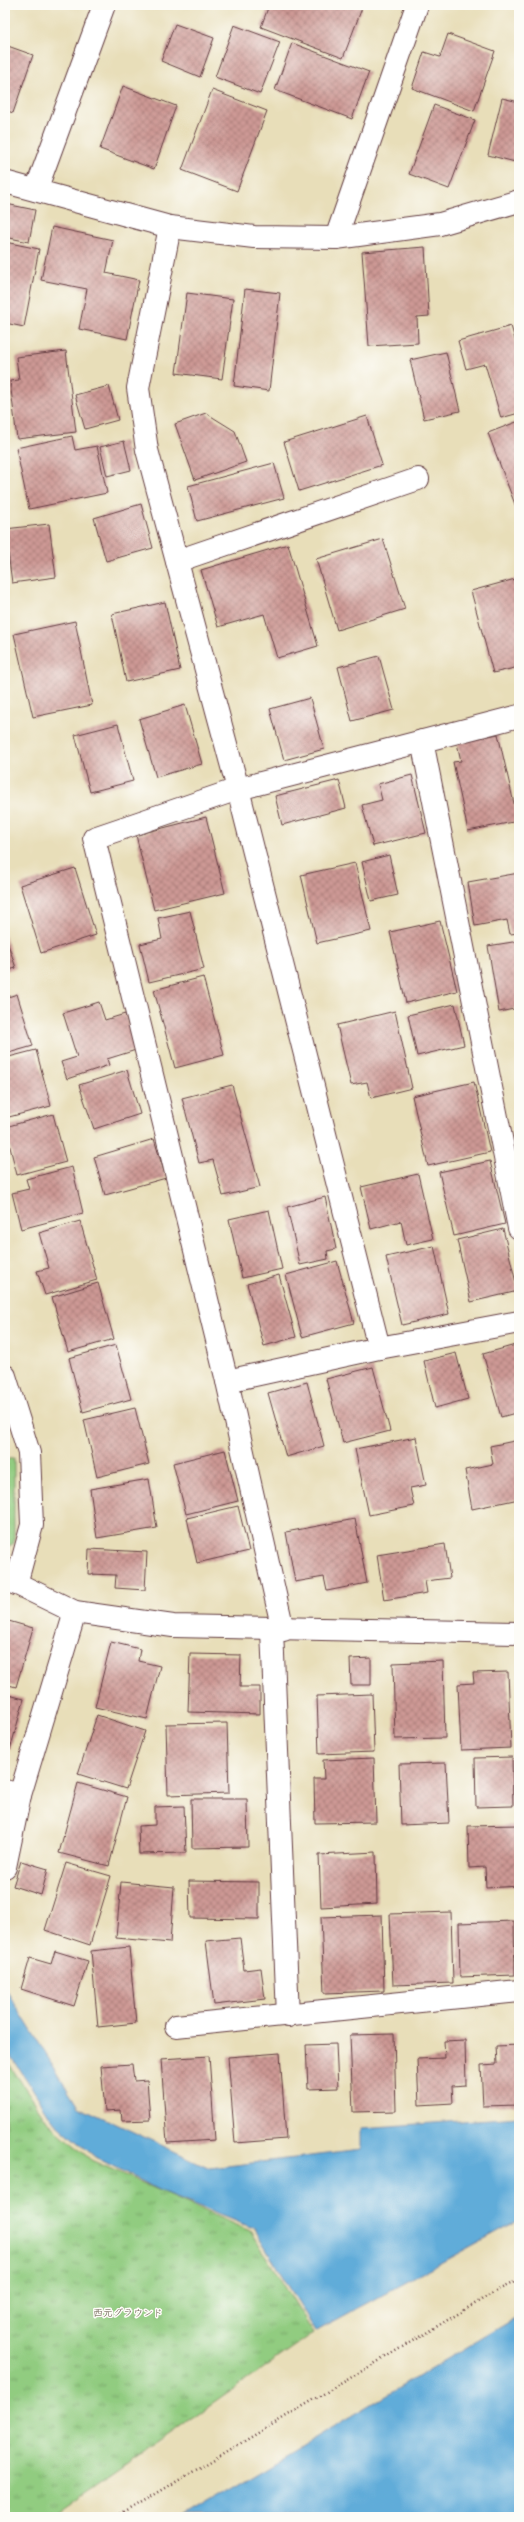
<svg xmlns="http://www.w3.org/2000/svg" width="524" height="2522" font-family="'Playpen Sans','Klee One',sans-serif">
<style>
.park{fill:url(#park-tufts);stroke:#6e7656}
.water{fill:#60acd9;stroke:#556682}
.building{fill:url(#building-cross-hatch)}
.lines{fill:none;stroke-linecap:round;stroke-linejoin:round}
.street-casing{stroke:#623c40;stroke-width:24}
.secondary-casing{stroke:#623c40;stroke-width:24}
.path{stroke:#623c40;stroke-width:2.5;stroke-dasharray:1 3;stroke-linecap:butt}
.street{stroke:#fff;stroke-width:22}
.secondary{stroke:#fff;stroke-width:22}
.labels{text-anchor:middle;stroke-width:3;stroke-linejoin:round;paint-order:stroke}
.park-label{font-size:10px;fill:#5f5344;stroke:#fdfcf7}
</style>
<defs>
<pattern id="park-tufts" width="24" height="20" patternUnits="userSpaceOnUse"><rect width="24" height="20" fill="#91cc80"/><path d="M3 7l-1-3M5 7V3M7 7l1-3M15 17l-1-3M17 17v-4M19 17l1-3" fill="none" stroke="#78a569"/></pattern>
<pattern id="building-cross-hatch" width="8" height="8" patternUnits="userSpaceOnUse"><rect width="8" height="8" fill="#cd9994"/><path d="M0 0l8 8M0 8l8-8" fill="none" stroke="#a87c79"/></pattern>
</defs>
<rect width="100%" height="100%" fill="#fdfcf7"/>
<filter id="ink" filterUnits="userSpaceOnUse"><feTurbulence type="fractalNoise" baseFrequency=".025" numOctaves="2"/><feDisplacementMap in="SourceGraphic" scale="8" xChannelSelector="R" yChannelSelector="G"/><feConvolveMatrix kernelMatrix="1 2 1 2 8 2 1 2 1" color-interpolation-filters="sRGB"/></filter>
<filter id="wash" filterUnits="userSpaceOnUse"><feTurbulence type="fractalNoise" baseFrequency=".012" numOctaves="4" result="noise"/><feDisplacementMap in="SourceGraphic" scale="16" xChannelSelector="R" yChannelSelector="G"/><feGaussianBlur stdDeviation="0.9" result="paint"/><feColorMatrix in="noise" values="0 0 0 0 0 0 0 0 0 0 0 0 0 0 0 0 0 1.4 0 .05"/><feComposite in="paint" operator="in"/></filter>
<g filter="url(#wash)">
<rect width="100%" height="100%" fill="#e8deb9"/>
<!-- park -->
<g class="park">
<path d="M14,1458V1543L5,1550V1460Z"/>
<path d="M5,2058L48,2122L91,2160L250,2231L314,2333L51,2517H5Z"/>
</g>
<!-- water -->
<g class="water">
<path d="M5,1988L78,2106L210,2168L361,2150V2128L519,2117V2220L316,2331L253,2228L163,2192L95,2157L52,2119L5,2046Z"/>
<path d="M519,2316V2517H183Z"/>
</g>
<g id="blocks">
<!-- building -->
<g class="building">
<path d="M269,5H355L362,8L343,58L261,27Z"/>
<path d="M175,24L214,38L200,77L161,61Z"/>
<path d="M234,25L280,42L260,94L215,77Z"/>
<path d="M448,34L495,51L474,111L412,88L424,52L440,57Z"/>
<path d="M292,43L369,72L352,119L275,90Z"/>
<path d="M5,45L33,55L13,113L5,110Z"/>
<path d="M123,86L176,106L154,169L100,149Z"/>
<path d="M212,90L267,111L237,191L182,170Z"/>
<path d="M502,98L519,102V163L488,155Z"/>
<path d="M434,105L475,120L449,189L409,174Z"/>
<path d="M6,204L35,210L29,242L5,237Z"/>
<path d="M52,227L113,240L106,273L139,280L127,339L79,329L87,289L41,280Z"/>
<path d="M5,242L39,249L24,327L5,323Z"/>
<path d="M425,247L429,316L417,317L418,343L369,346L362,252Z"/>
<path d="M245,289L280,293L269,391L234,386Z"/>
<path d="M187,293L233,299L222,379L176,373Z"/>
<path d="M511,326L519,353V413L501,418L485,364L466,369L458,341Z"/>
<path d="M66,351L76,432L17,439L10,381L19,380L16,357Z"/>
<path d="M446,352L460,411L424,419L410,360Z"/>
<path d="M109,386L118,420L85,429L75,395Z"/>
<path d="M206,413L235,431L246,462L195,480L175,424Z"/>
<path d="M367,416L382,465L299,491L284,442Z"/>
<path d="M519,421V515L488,433Z"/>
<path d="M72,436L75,450L97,446L107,493L29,509L16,448Z"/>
<path d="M124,441L131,470L107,476L100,447Z"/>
<path d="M274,463L284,498L197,521L188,486Z"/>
<path d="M141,504L153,548L106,561L94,518Z"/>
<path d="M49,524L56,577L12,583L5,529Z"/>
<path d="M383,539L405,609L337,630L316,559Z"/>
<path d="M288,544L318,646L277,658L264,614L218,627L201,570Z"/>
<path d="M519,578V667L493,673L471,591Z"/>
<path d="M165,602L180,670L126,682L112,614Z"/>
<path d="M75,621L92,705L33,717L14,634Z"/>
<path d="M379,656L394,710L352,721L338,667Z"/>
<path d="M310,698L324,749L284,760L270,709Z"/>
<path d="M185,705L202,764L156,777L139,719Z"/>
<path d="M118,724L133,781L90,792L75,735Z"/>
<path d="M498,734L518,821L468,831L453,762L461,761L457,743Z"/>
<path d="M412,775L426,833L373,846L362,805L382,800L378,784Z"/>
<path d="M339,780L346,808L282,825L275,796Z"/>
<path d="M206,817L225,893L154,910L136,835Z"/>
<path d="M389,855L398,895L371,901L362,862Z"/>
<path d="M355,863L371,931L317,943L301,875Z"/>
<path d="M75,868L96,935L41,953L20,885Z"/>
<path d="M519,873V933L510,934L507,920L475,926L468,882Z"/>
<path d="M190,911L204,969L149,982L140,944L162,939L158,918Z"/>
<path d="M440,921L457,991L406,1003L390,932Z"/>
<path d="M5,935L16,968L5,971Z"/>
<path d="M519,941V1008L499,1012L488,946Z"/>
<path d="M203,977L224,1055L175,1068L154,990Z"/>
<path d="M17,994L33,1046L5,1054V998Z"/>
<path d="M99,1002L105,1020L125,1014L136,1050L107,1059L109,1065L67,1079L61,1062L77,1057L63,1013Z"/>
<path d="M455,1004L464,1045L417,1056L408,1015Z"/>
<path d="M395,1011L412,1088L371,1098L367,1082L351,1085L337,1025Z"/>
<path d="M36,1050L51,1106L5,1118V1058Z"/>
<path d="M127,1070L140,1114L94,1129L79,1085Z"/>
<path d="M474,1082L490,1152L428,1166L412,1096Z"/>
<path d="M232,1085L260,1187L223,1196L213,1160L199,1163L182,1098Z"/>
<path d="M53,1114L66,1162L17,1175L5,1127Z"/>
<path d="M154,1139L166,1178L105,1195L94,1157Z"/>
<path d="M490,1161L505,1224L454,1236L439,1172Z"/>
<path d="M72,1167L83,1213L21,1229L12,1193L29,1189L26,1179Z"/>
<path d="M418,1174L433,1239L406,1245L401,1221L371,1229L361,1187Z"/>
<path d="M325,1197L336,1249L327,1251L328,1259L300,1265L287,1207Z"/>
<path d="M269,1210L282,1269L242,1278L229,1219Z"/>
<path d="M80,1221L97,1280L45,1295L37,1271L49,1268L39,1233Z"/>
<path d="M503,1229L518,1291L471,1302L457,1240Z"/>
<path d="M434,1246L449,1314L402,1325L386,1257Z"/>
<path d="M337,1261L354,1323L302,1337L286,1275Z"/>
<path d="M279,1275L296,1337L264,1346L247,1284Z"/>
<path d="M98,1283L114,1339L68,1352L52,1297Z"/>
<path d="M519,1344V1412L501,1417L483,1354Z"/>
<path d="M116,1345L131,1399L83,1412L69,1358Z"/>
<path d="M456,1353L468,1399L435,1408L424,1361Z"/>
<path d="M373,1367L390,1431L343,1443L326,1379Z"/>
<path d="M307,1382L324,1446L286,1457L268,1393Z"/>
<path d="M135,1408L149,1464L97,1477L84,1420Z"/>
<path d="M416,1437L426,1485L410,1488L414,1506L369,1515L355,1449Z"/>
<path d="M519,1440V1499L472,1509L465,1470L493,1464L490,1446Z"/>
<path d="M225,1450L238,1501L186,1514L173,1463Z"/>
<path d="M149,1479L157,1528L97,1538L90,1489Z"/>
<path d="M238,1506L249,1551L197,1563L187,1518Z"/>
<path d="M355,1519L367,1583L327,1591L324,1577L295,1582L286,1532Z"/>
<path d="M445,1544L450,1578L425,1581L427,1593L384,1600L377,1555Z"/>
<path d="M89,1549L147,1552L145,1590L115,1588L116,1575L88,1574Z"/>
<path d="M5,1620L33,1628L16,1687L5,1684Z"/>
<path d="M111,1642L140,1649L138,1661L160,1666L147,1719L95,1707Z"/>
<path d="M190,1654L241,1655L240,1687H260V1714L188,1712Z"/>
<path d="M371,1658V1685H351L350,1659Z"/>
<path d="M443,1661L445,1738L395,1739L393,1663Z"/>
<path d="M508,1672L511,1748L461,1750L458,1684L474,1683L473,1673Z"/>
<path d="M5,1694L24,1699L10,1750L5,1749Z"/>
<path d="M372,1694L374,1752L319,1754L317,1696Z"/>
<path d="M97,1715L145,1731L126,1789L78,1774Z"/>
<path d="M227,1723L229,1793L168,1795L166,1724Z"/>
<path d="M512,1757L513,1806L476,1807L475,1758Z"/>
<path d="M374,1758L376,1822L315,1823L314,1779H324L323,1760Z"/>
<path d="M446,1763L449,1823L401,1825L399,1764Z"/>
<path d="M78,1783L127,1797L109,1866L59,1853Z"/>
<path d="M191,1799H247L248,1847L192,1848Z"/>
<path d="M184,1806L186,1853L139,1854L138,1826L155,1825V1807Z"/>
<path d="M519,1825V1886L486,1888L485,1867L469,1868L468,1826Z"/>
<path d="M376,1852L377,1904L321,1907L319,1855Z"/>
<path d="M21,1861L48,1869L41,1895L13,1886Z"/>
<path d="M66,1863L111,1876L90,1945L45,1930Z"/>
<path d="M189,1881L259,1882V1919L190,1918Z"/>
<path d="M121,1882L174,1887L170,1943L116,1938Z"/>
<path d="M451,1912L453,1983L393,1985L390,1914Z"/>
<path d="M382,1915L384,1991L324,1993L321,1917Z"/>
<path d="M514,1921L515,1975L460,1977L459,1923Z"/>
<path d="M240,1938L244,1970L261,1968L265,1999L214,2005L206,1941Z"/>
<path d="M129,1947L136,2023L98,2027L91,1951Z"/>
<path d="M55,1951L88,1961L74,2006L21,1989L30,1958L51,1964Z"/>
<path d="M394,2034L396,2111L353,2112L350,2035Z"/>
<path d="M465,2040L466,2085L452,2086L453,2103L419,2105L417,2059L445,2058L444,2041Z"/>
<path d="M336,2044L338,2088L308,2089L306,2045Z"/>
<path d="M519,2045V2105L483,2106L481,2065L497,2064L496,2046Z"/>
<path d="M280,2053L286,2139L235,2143L228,2057Z"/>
<path d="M209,2056L215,2140L167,2143L161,2059Z"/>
<path d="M132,2064L134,2081L147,2080L150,2120L122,2121L121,2110L105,2111L101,2066Z"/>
</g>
</g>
</g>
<g filter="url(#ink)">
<use href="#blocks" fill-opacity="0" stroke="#623c40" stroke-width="1"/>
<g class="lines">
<defs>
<g id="street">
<path d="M5,182L170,227L254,237L336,238L440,224L519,201"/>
<path d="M170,227L138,388L147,450L238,789L379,1348L519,1322"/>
<path d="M336,238L417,5"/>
<path d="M177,561L418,479"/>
<path d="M422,741L519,1228"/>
<path d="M5,1376L29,1453L32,1525L16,1584"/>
<path d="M227,1381L379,1348"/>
<path d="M5,1578L75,1612L173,1626L519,1633"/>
<path d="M272,1630L288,2016"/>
<path d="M283,1630L227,1381L94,838L238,789L519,716"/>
<path d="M5,1791L20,1795L75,1612"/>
<path d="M5,1867L20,1795"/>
<path d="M176,2026L519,1991"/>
</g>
<path id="secondary" d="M36,190L104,5"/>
</defs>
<!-- street casing -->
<use href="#street" class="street-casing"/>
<!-- secondary casing -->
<use href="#secondary" class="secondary-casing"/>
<!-- path -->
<path class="path" d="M117,2517L498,2290L519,2280"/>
<!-- street -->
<use href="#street" class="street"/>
<!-- secondary -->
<use href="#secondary" class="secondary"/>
</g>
</g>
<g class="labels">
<!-- park labels -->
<g class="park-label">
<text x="128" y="2316">西元グラウンド</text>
</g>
</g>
<!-- margin -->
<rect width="524" height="2522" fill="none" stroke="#fdfcf7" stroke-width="20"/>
</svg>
